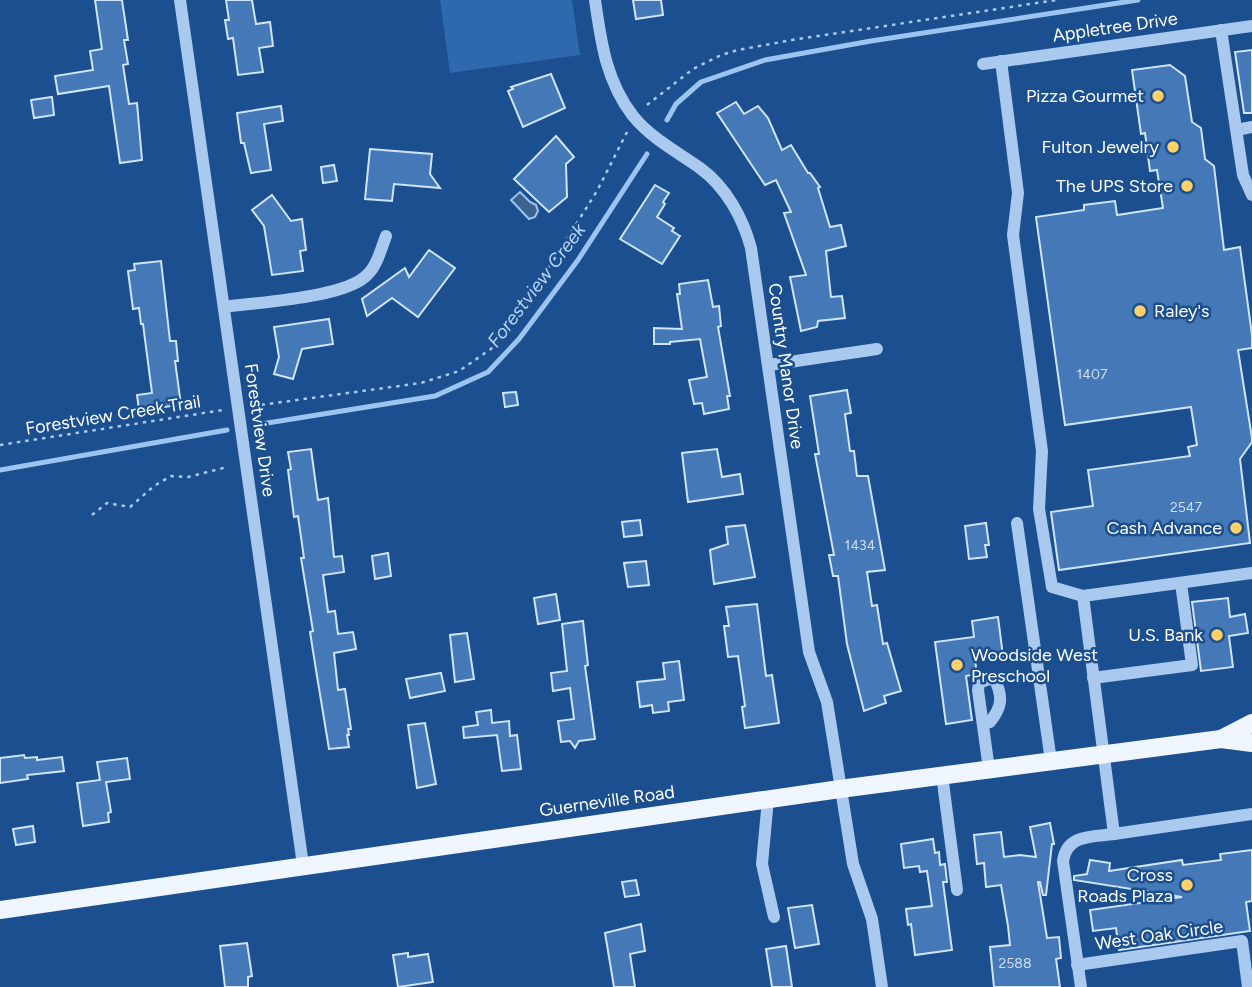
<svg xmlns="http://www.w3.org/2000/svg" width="1252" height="987" font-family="Figtree,sans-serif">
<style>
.green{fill:#2e69ad}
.water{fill:#3c6290;stroke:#9cc4f0;stroke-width:2}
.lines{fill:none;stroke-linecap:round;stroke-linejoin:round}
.stream{stroke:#9cc4f0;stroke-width:5}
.building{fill:#4478b7;stroke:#cfe3fa;stroke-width:2}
.path{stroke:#a9c9ee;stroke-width:2.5;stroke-dasharray:3.5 5;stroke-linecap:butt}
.minor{stroke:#a9c9ee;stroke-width:12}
.major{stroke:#f0f6ff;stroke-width:18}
.poi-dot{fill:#ffd166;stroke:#1b4f8f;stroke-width:2.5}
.labels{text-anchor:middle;stroke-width:5;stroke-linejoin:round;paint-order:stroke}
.number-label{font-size:14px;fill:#d0dded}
.street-label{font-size:18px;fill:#fff;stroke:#1b4f8f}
.poi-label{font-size:18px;fill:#fff;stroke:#1b4f8f;text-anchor:end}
.water-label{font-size:19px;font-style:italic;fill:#b5d3f5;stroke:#1b4f8f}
</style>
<rect width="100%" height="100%" fill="#1b4f8f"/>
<!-- green -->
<path class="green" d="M440,0H572L580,55L450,73Z"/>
<!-- water -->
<path class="water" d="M520,192L530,202L536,205L538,211L535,217L529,219L511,200Z"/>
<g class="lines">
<!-- stream -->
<g class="stream">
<path d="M667,120L676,104L701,82L765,60L871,41L1138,0"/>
<path d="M255,425L435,396L488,372L519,339L578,260L647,154"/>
<path d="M0,470L227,430"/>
</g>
</g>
<!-- building -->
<g class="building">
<path d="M95,0H122L128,40H124L128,64L123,65L129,104L137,103L142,160L120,163L109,86L58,94L55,76L93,70L90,51L102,49Z"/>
<path d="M226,0H252L256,24L270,22L273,46L259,48L263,72L238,75L233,38L228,39L225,20H229Z"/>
<path d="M633,0H661L663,15L636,19Z"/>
<path d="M1252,50V113H1244L1235,52Z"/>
<path d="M1170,65L1185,76L1192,122L1201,128L1205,159L1214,166L1224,250L1240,247L1252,335V348L1238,350L1252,438V442L1240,459L1250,543L1059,570L1051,512L1093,506L1088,470L1190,456L1188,447L1197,445L1191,407L1065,425L1036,217L1084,210V205L1115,201L1117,215L1163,208L1157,170L1150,171L1145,133L1141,134L1132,70Z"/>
<path d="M551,74L565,108L523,127L508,91L513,89L511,87Z"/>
<path d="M52,97L54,115L34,118L31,100Z"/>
<path d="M736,102L744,114L758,106L768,118L782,150L791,145L808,173H810L820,187L818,188L830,227L841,225L846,246L826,251L831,297L842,296L845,318L818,321L817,327L801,331L790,277L806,275L784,213L791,212L776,180L765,185L717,113Z"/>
<path d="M281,106L283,121L264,124L271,170L251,173L244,143H241L237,113Z"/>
<path d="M556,136L574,157L566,164L567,197L549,212L514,179Z"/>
<path d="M370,149L432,154L430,174L440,188L394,184L392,201L365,199Z"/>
<path d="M334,165L337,181L323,183L321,167Z"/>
<path d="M655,185L669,193L663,202L665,204L657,217L674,228L672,231L680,236L662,264L620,239Z"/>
<path d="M272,195L291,221L302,219L306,250L300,251L303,271L272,275L264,226L252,210Z"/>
<path d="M429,250L455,268L418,317L392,298L367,316L362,299L405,268L409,277Z"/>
<path d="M161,261L170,341H176L178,361H175L181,405L139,410L137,395L152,393L143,324H141L139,308L133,309L128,271L135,270L134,264Z"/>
<path d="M708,280L713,307L719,306L721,326L718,327L730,396H727L729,409L704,414L702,403L694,404L689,380L707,377L700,339L670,342V344H654V328L682,329L677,294H680L679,284Z"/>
<path d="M329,319L333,344L302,349L293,379L274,374L279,357L274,327Z"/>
<path d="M847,390L851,413L845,414L850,451H854L857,476H868L885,570L867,572L872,606L877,605L883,644L887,643L901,691L884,696L886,703L864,711L847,644L838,576H833L829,555H834L815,454H819L810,396Z"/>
<path d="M516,392L518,405L505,407L503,393Z"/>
<path d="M311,449L318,500L328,498L334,557L342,556L344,572L323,575L328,612L335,611L338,634L353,632L356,649L334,653L338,690L345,689L351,729H348L349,735H347L349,747L329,749L316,670L310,632L313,631L301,558H304L298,516L294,517L288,470L291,469L288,452Z"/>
<path d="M717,449L722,477L740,474L743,494L688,502L682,453Z"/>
<path d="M640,520L642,535L624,537L622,522Z"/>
<path d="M986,523L989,545H985L987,557L969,559L965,526Z"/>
<path d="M745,525L755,577L714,584L710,550L728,544L726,527Z"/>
<path d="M388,553L391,576L375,579L372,556Z"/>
<path d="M646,561L649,585L628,587L624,563Z"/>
<path d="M556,594L560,620L538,624L534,598Z"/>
<path d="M1228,598L1230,617L1245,614L1248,633L1229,636L1233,667L1201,671L1192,602Z"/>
<path d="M757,604L766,676L772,675L779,723L745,728L742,707L745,706L738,656L728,657L724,626H729L726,607Z"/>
<path d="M998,617L1003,656L975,660L977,674L966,676L972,720L946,724L935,642L974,637L972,621Z"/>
<path d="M583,621L588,665L585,666L595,739L579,741L575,748L570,741L561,742L558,721L574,719L570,688L553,691L551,673L567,671L562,624Z"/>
<path d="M467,633L474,679L455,682L450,635Z"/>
<path d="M679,661L684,700L668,702L669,711L653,713L652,705L640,707L637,682L665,679L663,663Z"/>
<path d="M441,673L445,691L410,698L406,679Z"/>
<path d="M491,710L492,723L509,721L510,736L517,735L521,769L502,771L497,735L464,738L463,727L478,725L476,712Z"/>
<path d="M425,723L436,784L417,788L408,725Z"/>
<path d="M24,755L25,758L37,757V760L62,757L64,771L27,775L28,779L0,783V758Z"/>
<path d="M127,758L130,779L106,782L111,812L108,813L109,822L83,826L77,783L100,780L97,762Z"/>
<path d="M1050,823L1054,844H1052L1046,895H1043L1040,882H1038L1047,938L1059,937L1061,958L1056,959L1060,987H994L990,947L1010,945L1008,926L1001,885L986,887L984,863L977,864L974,835L1001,832L1004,857L1020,855L1036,857L1030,827Z"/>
<path d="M33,826L35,842L16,845L13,829Z"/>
<path d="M933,839L935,853L939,852L940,865L945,864L947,882H943L952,950L915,955L911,924L908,925L906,909L932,906L927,871L920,872L919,866L904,868L901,844Z"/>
<path d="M1252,850V901L1246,902L1250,931L1119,950L1116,928L1093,931L1090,910L1182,897L1074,880V876L1087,874L1090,860L1110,863L1109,871L1182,860L1183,865L1221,860L1220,854Z"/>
<path d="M636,880L639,895L625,897L622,882Z"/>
<path d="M812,905L819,944L795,948L788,908Z"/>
<path d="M641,924L645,951L630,954L635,987H614L605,933Z"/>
<path d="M247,943L252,976L248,977V987H225L220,946Z"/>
<path d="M786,946L792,987H772L766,949Z"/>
<path d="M408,953V957L428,954L433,982L398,987L393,955Z"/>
</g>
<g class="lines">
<!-- path -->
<g class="path">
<path d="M647,105L693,69L721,55L738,50L792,40L1057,0"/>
<path d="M253,406L421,383L459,371L491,349L520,312L558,253L597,191L627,132"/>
<path d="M0,445L223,410"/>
<path d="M92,515L107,503L130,507L154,486L171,476L188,477L227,467"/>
</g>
<!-- minor -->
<g class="minor">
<path d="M180,0L303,865"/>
<path d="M595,0C601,42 606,81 633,116C652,139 676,151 700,168C726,187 743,218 751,248L809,652L827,702L853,864L872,919L882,987"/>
<path d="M1221,30L1243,175L1252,195"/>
<path d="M1001,61L1018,193L1013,235L1042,451L1039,509L1052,587L1083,596"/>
<path d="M983,64L1252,26"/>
<path d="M1237,130L1252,127"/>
<path d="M225,307C258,302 345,298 367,275C377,266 381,249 386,236"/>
<path d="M769,365L877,349"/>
<path d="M1017,523L1051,761"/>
<path d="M1093,678L1192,665L1181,583"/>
<path d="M983,724L990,722C1002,707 1003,697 995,680L989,679L979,683L978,690L989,769"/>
<path d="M942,775L957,890"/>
<path d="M768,799L762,864L774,917"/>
<path d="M1114,834L1252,814"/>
<path d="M1077,965L1242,941L1248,987"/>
<path d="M1081,987L1063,861C1067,834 1092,837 1114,834L1083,596L1252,573"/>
</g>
<!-- major -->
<g class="major">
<path d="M1221,739L1252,723"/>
<path d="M0,910L840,789L1221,739L1252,743"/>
</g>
</g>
<!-- markers -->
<g class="poi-dot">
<circle cx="1158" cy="96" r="7"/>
<circle cx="1173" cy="147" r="7"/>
<circle cx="1187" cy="186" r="7"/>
<circle cx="1140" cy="311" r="7"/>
<circle cx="1236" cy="528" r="7"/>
<circle cx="1217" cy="635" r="7"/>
<circle cx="957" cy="665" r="7"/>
<circle cx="1187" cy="885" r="7"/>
</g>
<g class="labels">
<!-- number labels -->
<g class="number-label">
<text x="1092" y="379">1407</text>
<text x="1186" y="512">2547</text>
<text x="860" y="550">1434</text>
<text x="1015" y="968">2588</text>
</g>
<!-- street labels -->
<g class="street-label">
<text transform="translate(1115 27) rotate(-8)" y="6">Appletree Drive</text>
<text transform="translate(786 366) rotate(82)" y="6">Country Manor Drive</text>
<text transform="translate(113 415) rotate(-9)" y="6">Forestview Creek Trail</text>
<text transform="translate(260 430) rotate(82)" y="6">Forestview Drive</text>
<text transform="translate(607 801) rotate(-8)" y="6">Guerneville Road</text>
<text transform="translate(1159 935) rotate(-8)" y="6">West Oak Circle</text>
</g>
<!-- poi labels -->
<g class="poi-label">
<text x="1144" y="102">Pizza Gourmet</text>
<text x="1159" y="153">Fulton Jewelry</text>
<text x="1173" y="192">The UPS Store</text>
<text x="1154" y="317" text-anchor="start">Raley's</text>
<text x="1222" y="534">Cash Advance</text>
<text x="1203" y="641">U.S. Bank</text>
<text x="971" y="661" text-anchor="start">Woodside West<tspan x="971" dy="21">Preschool</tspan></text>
<text x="1173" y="881">Cross<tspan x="1173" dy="21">Roads Plaza</tspan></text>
</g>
<!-- water labels -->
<g class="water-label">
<text transform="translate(536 285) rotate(-53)" y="7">Forestview Creek</text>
</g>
</g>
</svg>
